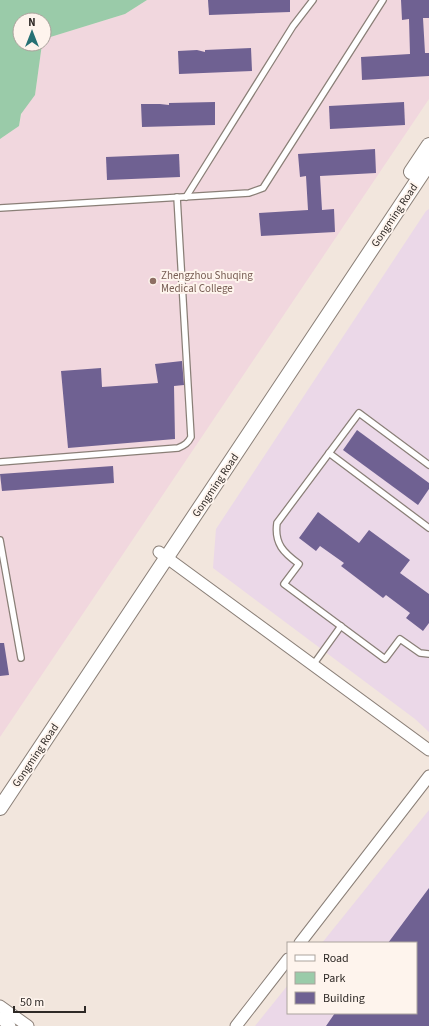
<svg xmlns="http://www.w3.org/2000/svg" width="429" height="1026" font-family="'Source Sans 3',sans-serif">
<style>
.industrial{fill:#ebd8e8}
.education{fill:#f1d7de}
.green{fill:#9acba9}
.building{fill:#6f6192}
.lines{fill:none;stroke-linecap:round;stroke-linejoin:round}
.service-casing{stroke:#8a7f77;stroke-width:8}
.minor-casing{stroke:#8a7f77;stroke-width:13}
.tertiary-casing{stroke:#8a7f77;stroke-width:16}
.service{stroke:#fff;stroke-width:5.5}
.minor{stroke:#fff;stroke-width:11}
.tertiary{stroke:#fff;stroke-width:14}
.education-dot{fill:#8d6e63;stroke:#fef4ed;stroke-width:1.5}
.labels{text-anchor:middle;stroke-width:4;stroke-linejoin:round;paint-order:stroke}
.street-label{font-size:11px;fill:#2e2926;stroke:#fef4ed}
.education-label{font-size:11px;fill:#785e54;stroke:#fef4ed;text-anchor:start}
</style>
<rect width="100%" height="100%" fill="#f2e6dd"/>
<!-- industrial -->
<g class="industrial">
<path d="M429,209V732L415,719L213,568L216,529L426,211Z"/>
<path d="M429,810V1026H255L288,985V1013H416V943H322Z"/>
</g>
<!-- education -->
<path class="education" d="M147,0H429V99L0,737V139L19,126L23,106L35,95L42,44H44V39L125,14Z"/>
<!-- green -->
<path class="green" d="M0,0H147L125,14L44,39V20H20V44H42L35,95L21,114L19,126L0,139Z"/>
<!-- building -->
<g class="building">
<path d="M208,0H290V12L209,15Z"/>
<path d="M401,0H429V18H423L425,53H429V76L362,80L361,57L410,54L409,19L402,20Z"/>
<path d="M251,48L252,71L179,74L178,51L197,50L205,52V50Z"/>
<path d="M215,102V125L142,127L141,104H160L169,105V103Z"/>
<path d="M404,102L405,125L330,129L329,106Z"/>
<path d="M375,149L376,173L320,176L322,210L334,209L335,232L261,236L259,213L308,210L306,176L300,177L298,154Z"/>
<path d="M179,154L180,177L107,180L106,157Z"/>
<path d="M182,361L184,385L174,386L175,439L68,448L61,371L101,368L102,387L158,383L155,364Z"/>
<path d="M357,430L429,483V489L418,505L343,450Z"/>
<path d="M113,466L114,483L2,491L0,474Z"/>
<path d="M318,512L359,543L369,530L410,560L400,573L429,594V623L423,631L406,618L410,613L386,595L383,598L341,566L344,563L320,546L316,551L299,538Z"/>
<path d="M0,643H4L9,675L0,676Z"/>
<path d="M429,888V1026H326L335,1013H416V943H388Z"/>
</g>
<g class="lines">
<defs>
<g id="service">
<path d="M186,197L293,26L313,0"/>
<path d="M0,208L249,193L263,188L383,0"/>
<path d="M329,453L429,528"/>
<path d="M0,462L178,448C185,445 188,443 191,437L177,197"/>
<path d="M429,465L359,413L277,523C274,544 284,553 299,564L284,584L385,659L400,639L420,653L429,654"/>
<path d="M0,540L21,658"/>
<path d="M313,665L341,626"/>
</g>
<g id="minor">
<path d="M159,552L429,750"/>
<path d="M300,943L429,776"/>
<path d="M0,1006L28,1026"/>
<path d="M0,1018L10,1026"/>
<path d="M236,1026L288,959"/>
</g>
<g id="tertiary">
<path d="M411,172L429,145"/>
<path d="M0,808L429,163"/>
</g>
</defs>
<!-- service casing -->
<use href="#service" class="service-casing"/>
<!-- minor casing -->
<use href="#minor" class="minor-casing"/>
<!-- tertiary casing -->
<use href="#tertiary" class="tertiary-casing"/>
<!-- service -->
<use href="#service" class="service"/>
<!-- minor -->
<use href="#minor" class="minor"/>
<!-- tertiary -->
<use href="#tertiary" class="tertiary"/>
</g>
<!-- markers -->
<circle class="education-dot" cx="153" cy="281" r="4"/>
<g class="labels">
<!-- street labels -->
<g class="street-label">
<text transform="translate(394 215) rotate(-56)" y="4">Gongming Road</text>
<text transform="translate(215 485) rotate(-56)" y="4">Gongming Road</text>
<text transform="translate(35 755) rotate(-56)" y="4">Gongming Road</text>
</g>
<!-- education labels -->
<g class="education-label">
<text x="161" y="279">Zhengzhou Shuqing<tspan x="161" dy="13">Medical College</tspan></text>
</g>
</g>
<!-- legend -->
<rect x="287" y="942" width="130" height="72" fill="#fef4ed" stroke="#aba39d"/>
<rect x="295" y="955" width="20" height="6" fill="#ffffff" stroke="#aba39d"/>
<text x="323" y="962" font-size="12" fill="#2e2926">Road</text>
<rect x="295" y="972" width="20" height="12" fill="#9acba9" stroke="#aba39d"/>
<text x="323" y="982" font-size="12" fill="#2e2926">Park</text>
<rect x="295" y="992" width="20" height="12" fill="#6f6192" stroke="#aba39d"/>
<text x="323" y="1002" font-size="12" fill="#2e2926">Building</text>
<!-- north arrow -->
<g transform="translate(32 32)"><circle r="19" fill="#fef4ed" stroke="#aba39d"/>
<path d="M0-3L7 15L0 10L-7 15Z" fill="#267174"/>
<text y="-6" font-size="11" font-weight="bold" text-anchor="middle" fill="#2e2926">N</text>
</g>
<!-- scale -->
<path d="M14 1006v6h71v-6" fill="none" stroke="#2e2926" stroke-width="2"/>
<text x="20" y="1006" font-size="12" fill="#2e2926" stroke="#fef4ed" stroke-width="3" paint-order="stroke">50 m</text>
</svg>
